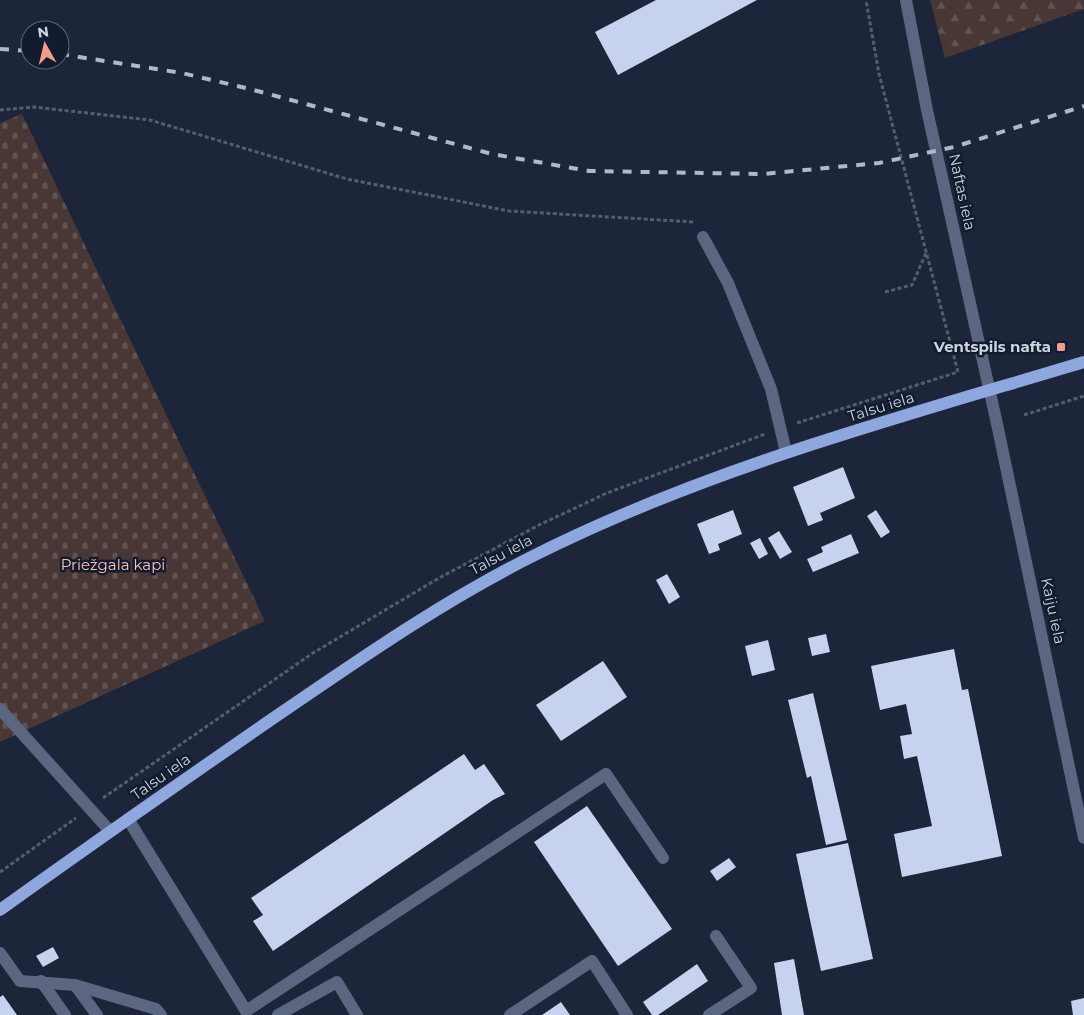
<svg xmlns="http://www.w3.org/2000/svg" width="1084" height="1015" font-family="Montserrat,sans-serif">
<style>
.forest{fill:url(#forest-firs)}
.cemetery{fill:url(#cemetery-stones)}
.building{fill:#c6d2ee}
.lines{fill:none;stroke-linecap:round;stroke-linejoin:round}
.path{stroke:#555d6f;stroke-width:3;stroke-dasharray:4 2.5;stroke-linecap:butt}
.minor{stroke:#5b6681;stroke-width:12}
.major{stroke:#8fa7df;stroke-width:12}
.rail{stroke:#b1b9c8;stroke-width:4;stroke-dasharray:9 9;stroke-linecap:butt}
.poi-dot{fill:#f49d8d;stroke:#131b2f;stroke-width:2}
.labels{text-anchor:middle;stroke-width:5;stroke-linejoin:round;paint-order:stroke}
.street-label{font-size:15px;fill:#cdd4e2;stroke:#131b2f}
.poi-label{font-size:15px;font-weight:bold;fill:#cdd4e2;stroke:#131b2f;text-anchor:end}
.park-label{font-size:15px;fill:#ffc3b7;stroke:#131b2f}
</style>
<defs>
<pattern id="forest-firs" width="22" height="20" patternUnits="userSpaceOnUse" patternTransform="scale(1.25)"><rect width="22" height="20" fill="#483734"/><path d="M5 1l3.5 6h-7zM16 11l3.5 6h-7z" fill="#615351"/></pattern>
<pattern id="cemetery-stones" width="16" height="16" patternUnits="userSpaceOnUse" patternTransform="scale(1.25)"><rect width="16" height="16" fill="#483734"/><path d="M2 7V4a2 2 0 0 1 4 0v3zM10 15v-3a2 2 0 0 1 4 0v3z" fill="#615351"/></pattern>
</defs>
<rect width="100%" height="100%" fill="#1c2539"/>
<!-- forest -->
<path class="forest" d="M930,0H1084V9L945,58Z"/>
<!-- cemetery -->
<path class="cemetery" d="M22,114L265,621L0,742V123Z"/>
<!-- building -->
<g class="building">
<path d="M656,0H757L618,75L595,32Z"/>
<path d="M843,467L855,498L820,513L823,520L808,526L793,487Z"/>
<path d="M733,510L742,534L718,544L720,550L709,554L697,524Z"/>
<path d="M876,510L890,532L881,538L867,516Z"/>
<path d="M779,531L792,552L780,559L768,538Z"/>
<path d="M851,534L859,553L813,572L807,559L823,552L821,547Z"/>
<path d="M760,538L768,554L759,559L750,543Z"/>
<path d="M667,574L680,597L669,604L656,580Z"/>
<path d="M826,634L830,652L812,656L808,638Z"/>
<path d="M768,640L775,670L752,676L745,646Z"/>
<path d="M954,649L962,690L968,689L1002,856L902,877L894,834L932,826L917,756L904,759L900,736L912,734L906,704L880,710L871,666Z"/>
<path d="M603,661L627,697L561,741L536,705Z"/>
<path d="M813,693L847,840L826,845L811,776L807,778L788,700Z"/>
<path d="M464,754L475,770L484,764L505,794L493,800L273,951L253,921L263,915L251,898Z"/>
<path d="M587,806L672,929L618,966L534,842Z"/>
<path d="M848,843L873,959L821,971L796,854Z"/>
<path d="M729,858L736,867L717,881L710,871Z"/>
<path d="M53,947L59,958L43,967L36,956Z"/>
<path d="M794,959L804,1015H782L774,963Z"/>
<path d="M697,964L708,981L658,1015H652L643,1002Z"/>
<path d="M3,995L17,1015H0V997Z"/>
<path d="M1084,998V1015H1073L1071,1001Z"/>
<path d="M561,1002L570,1015H542Z"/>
</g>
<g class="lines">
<!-- path -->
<g class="path">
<path d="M0,110L34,107L150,120L347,179L509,211L694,222"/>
<path d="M885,292L912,285L926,253"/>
<path d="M1024,415L1084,396"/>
<path d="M797,423L958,372L879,74L866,0"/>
<path d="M103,798L313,653L439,578L541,524L607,493L765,434"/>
<path d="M0,872L76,818"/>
</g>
<!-- minor -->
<g class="minor">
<path d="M906,0L927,110L997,424L1084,838"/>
<path d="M703,237L728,283L771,389L786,452"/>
<path d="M0,709L110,831"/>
<path d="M128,819L246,1011L606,774L663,858"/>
<path d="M0,953L20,981L75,985L156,1009L161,1015"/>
<path d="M41,981L65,1015"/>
<path d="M75,985L97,1015"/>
<path d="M278,1015L337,982L357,1015"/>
<path d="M510,1015L592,961L627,1015"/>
<path d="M709,1015L751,988L716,936"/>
</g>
<!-- major -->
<path class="major" d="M0,910C90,845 181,782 272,719C357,661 441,602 533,556C708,468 898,418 1084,362"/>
<!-- rail -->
<g class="rail">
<path d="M0,49L30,51"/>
<path d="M60,54L182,73L250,89L492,154L589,171L763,174L879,163L954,147L1084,106"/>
</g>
</g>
<!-- markers -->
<rect class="poi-dot" x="1056" y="342" width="10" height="10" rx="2.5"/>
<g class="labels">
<!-- street labels -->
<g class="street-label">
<text transform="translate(962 192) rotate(78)" y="5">Naftas iela</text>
<text transform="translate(881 407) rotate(-17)" y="5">Talsu iela</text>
<text transform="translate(501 555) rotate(-28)" y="5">Talsu iela</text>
<text transform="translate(1053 611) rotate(78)" y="5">Kaiju iela</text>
<text transform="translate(161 777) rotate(-35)" y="5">Talsu iela</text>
</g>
<!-- poi labels -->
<g class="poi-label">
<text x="1051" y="352">Ventspils nafta</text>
</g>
<!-- park labels -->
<g class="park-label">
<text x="113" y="570">Priežgala kapi</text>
</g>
</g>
<!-- north arrow -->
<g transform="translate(45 45) rotate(352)"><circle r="24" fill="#131b2f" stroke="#5d6577"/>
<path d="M0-4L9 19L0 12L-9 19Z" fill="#f49d8d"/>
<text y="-8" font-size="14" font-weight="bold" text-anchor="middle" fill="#cdd4e2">N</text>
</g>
</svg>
